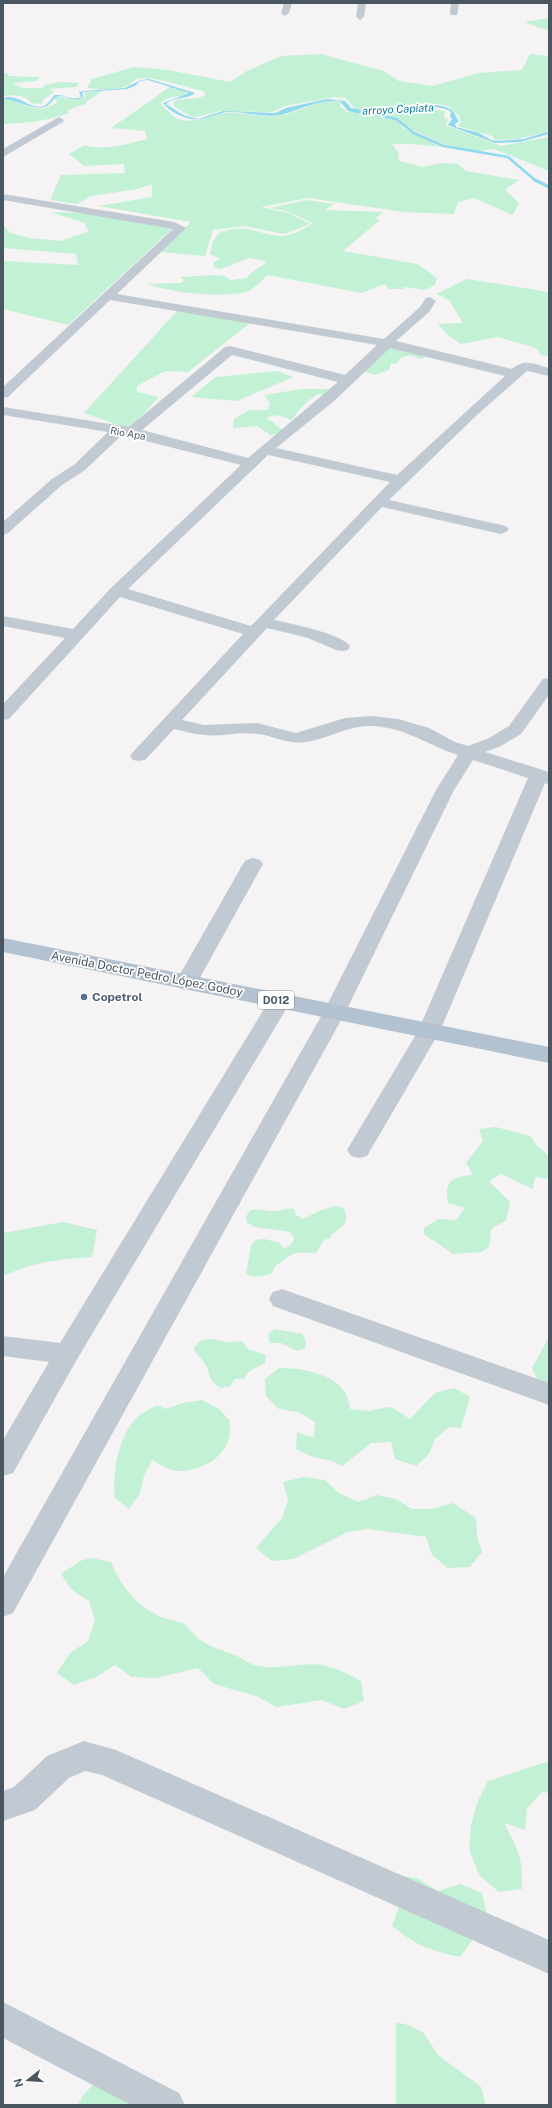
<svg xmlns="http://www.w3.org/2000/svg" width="552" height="2108" font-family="'Public Sans',sans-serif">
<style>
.green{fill:#c3f1d5}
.water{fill:#90daee}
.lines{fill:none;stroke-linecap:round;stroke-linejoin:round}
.stream-far1{stroke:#90daee;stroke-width:2.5}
.stream{stroke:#90daee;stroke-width:3.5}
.minor{fill:#c1cad2;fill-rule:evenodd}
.major{fill:#b3c2d1;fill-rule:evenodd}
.service-dot{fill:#5c6f8a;stroke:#fff;stroke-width:1.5}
.labels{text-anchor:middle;stroke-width:3.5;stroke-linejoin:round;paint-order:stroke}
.far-street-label{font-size:10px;fill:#4a5661;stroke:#fff}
.far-water-label{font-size:11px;font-style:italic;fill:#0c7c9b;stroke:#fff}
.shield{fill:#fff;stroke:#808990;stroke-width:1}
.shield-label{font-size:11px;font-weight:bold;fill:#4a5661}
.street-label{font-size:12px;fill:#4a5661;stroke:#fff}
.service-label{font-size:12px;font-weight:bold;fill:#4e5e75;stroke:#fff;text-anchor:start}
</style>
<rect width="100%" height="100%" fill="#f5f3f3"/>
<!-- green -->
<g class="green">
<path d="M549,18V31L524,22Z"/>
<path d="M321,54L384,71L399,81L433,86L478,73L522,70L530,54L549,56V131L518,139L495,140L492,136L458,126L461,122L459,116L451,108L445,105L428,103L356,109L345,98L334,97L285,106L272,112L220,111L196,117L190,116L174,106V101C185,98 196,100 206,95L203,91C189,88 148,74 137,79C133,80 131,85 127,86C117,90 97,90 87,88L92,79L134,67L168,70L230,82L247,71L281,56Z"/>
<path d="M3,73H7L8,76L41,77L36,81L12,83L23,88H43L44,85L60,82L79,83L76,87L49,89L54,92L44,99L41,104L31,103C24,94 14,95 3,96Z"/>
<path d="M170,87L186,92L184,95L168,98L160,103C165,107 172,117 178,119C195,125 210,114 226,113C245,111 265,119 283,115C302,111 322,97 342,102L340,106L347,112L369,114L396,120L402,127L441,147L411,144H392L398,152L399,161L423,167L442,163L458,164L466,171L519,180L505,190L519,203L513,215L474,198L458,202L454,214L404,212L308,198L261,207L289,213L310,224L284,234L244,226L213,230L205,256L161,252L191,222L99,206L152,197V184L138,189L92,196L77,204L50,200L61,175L125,173L124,164L84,166L69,154L85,145C99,152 132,143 147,139L145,131L111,128Z"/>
<path d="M104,90L86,102V104L75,107L67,111L69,113C48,121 25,123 3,124V99C17,100 30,111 45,108C49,107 53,104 57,103L55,99L58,96L74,100L84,98L86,95L83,93Z"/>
<path d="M416,108L445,111L444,118L448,120L445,125L501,146L549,137V171L494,149L477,151L447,145L406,127L398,120L374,112Z"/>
<path d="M307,200L334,204L325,210L383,212L376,218L380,220L343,251L417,264L437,278L435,285L425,290L404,287L403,289H389L385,284L361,293L268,275C262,280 253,290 246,292C218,298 173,293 147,284L181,283L184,280L180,277L214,275L224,276L231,280L247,278C251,269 262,269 266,261L249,258L221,269L214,267V262L220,259L210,254L213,241L219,233C247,221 260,237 284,236C294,235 306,228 313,223L286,211L270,208Z"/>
<path d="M51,212L86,213L173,228L68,325L3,309V261L78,265L76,254L3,248V224L10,233L29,238L61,241L89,231L84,223Z"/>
<path d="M467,279L549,292V355L542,356L536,348L498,337L461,344L449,336L438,324L463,323L449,300L436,294Z"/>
<path d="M178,310L250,323L188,372L165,371L137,386V392L159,397L129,429L84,413Z"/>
<path d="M388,343L430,354L421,359L410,355L400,358L398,363L391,364L389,370L374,375L364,371Z"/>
<path d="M276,371L293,377L237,401L191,397L216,377Z"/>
<path d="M302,389H334L332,396L318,394C307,401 299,409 292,420L277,415L268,417L267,420L271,421L285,432L271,435L256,426L233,428L234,419L249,410H268L270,403L264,395Z"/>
<path d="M496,1127L530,1136L537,1146L548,1155L549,1179L535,1177L533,1189L501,1174L489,1181L510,1202L506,1221L492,1228L490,1234L491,1241L488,1248L481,1252L453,1254L424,1234V1228L438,1219L456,1220L465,1208L448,1203C444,1180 452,1177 473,1175L466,1163L483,1141L479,1129Z"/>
<path d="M335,1206L343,1208C352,1221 341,1229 330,1235L332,1237L324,1240L316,1253C307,1253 296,1251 289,1256C284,1259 281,1263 275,1266L272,1273C262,1277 256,1278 246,1274L251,1246L255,1240L264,1239L280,1243L283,1249L291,1245L294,1238L290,1232L255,1227L247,1223L246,1217L250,1210C260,1208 268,1212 277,1211C283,1210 287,1208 294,1209L296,1215L303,1219L319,1211Z"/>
<path d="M63,1222L97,1230L92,1257C59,1259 34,1262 3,1276V1233Z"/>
<path d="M274,1329L302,1334L306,1341L305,1348L297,1351L281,1343H270L268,1335Z"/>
<path d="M549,1337V1388L539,1383L532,1368Z"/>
<path d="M209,1339C216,1339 220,1341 226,1342C237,1344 240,1336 248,1349L266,1355L265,1363L248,1372L244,1379H235L230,1386L221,1388C205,1379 212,1372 203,1361C198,1355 196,1355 194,1348L200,1341Z"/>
<path d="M279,1368C301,1368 334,1373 346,1394C348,1398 349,1405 350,1409L369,1411L388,1407L393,1408L410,1419L435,1393L454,1388L470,1397L461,1428L449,1427L435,1439L429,1454L416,1466L395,1459L391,1442L371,1443L342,1466L332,1461L313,1457L296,1449L297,1432L314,1438L315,1422L298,1412L279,1409L266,1396L265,1379Z"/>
<path d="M202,1400L219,1409L230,1421C230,1426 230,1432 229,1437C225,1460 191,1477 169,1469C163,1467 158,1463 152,1460L144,1476L140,1493L129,1509L115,1498C112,1473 119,1430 141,1414C146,1410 153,1408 158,1405L165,1409L183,1403Z"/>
<path d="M304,1477L325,1480L339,1493L358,1502L376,1495L396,1499L412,1509H432L453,1503L476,1518L477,1536L482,1552L470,1567L448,1568L432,1555L426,1537L368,1529L348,1532L293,1559L272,1561L256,1548L282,1518L288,1500L283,1482Z"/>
<path d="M91,1558L111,1562C122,1588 136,1605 161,1617C168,1620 175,1620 182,1623C189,1627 193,1635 200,1640C214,1649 224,1650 239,1657C245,1660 251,1665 258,1666C279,1670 300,1662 322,1665C336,1668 349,1674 361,1681L364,1701L344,1709L322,1700L277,1707L256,1696L214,1684L198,1668L156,1678L132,1677L115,1665L96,1677L74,1685L57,1673L70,1653L88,1641L95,1620L89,1601L72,1590L61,1574L80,1561Z"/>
<path d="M549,1761V1793L542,1792L527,1808L525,1830L504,1823C518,1850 523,1857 522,1889L499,1892L479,1875L469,1849L471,1825L477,1803L488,1781Z"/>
<path d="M401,1876L417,1878L438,1891L460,1884L482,1893L488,1919L460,1957C429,1950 417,1946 392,1926L401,1901Z"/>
<path d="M396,2023L405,2024L423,2032L438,2055L481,2087L486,2105H396Z"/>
<path d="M94,2084L137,2105H78L83,2095Z"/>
</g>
<!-- water -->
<path class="water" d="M149,79L195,93C187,100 174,96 166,104L183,115L198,119L223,111L275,113L286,108L327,99L345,101L351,108C378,115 429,97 450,109C455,111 455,117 459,121L455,124L456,127L479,133L491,140L499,141L524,139L546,132H549V134L520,142L495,143L450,126L448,125L452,119L450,116L451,112C435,99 377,113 356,113L348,111L340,101C320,99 302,109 284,114C268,119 245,111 228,112C216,113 204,121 192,119C182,118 169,111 163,103L189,93L148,80L140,81L135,86L127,89L83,92L82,94L84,96C75,104 69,96 59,96C52,98 51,106 44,107C31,110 17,100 3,99C14,91 31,111 44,106C49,104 51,98 55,95C65,94 72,101 81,97L79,92L84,91L125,88L141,80Z"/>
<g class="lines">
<!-- stream-far1 -->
<path class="stream-far1" d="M364,112L396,119L414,133L444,146L508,157L536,181"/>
<!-- stream -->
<path class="stream" d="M535,180L549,187"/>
<!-- minor -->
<g class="minor">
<path d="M284,3H292L289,13L285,16L281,13Z"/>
<path d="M358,3H366L364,17L360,20L356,17Z"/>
<path d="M451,3H459L457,15H451L450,13Z"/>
<path d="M59,117L64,120L63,122L3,157V149Z"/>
<path d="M3,194L174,222L186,228L184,230L117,294L384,339L420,307L426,298L430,297L436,301L429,312L396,341L512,369C525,358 534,364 549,368V376L527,371L478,414L389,500L506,526L509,529L506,532L501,534L382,507L274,620C290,623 342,634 350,646L348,650L342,651L336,650L308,638L267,628L182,720L204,725L257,723L296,733L345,718L372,716L398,719L429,728L455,742L468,746L489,738L509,726L543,679L549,678V695L521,734L501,746L485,752L546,771L549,773V785L545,783L440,1031L367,1156L359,1158L351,1156L347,1150L418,1031L528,778L473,760L454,790L345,1013L13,1613L3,1617V1577L323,1013L436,790L458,755C427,745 407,728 373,726C347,725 329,739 305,742C289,745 274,736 258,734C240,731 221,737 204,735C194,734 184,731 174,729L145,760L139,761L133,760L130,756L133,752L243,634L120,597L9,719L3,720V704L65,638L3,626V616L73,629L111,588L241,465L122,435L85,470L62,485L8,533L3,535V522L52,479L75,464L108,432L3,415V407L129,427L225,347L230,346L345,375L377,345L110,300L8,397L3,398V387L173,229L3,200ZM390,348L505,376L397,475L276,448L334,401ZM232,355L338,382L248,458L142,430ZM268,455L390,482L251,626L128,589Z"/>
<path d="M253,858L260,860L263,864L197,983L193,988L186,990L179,988L175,983L243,864L246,860Z"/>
<path d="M280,994L288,996L291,1001L76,1361L13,1473L3,1476V1440L49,1362L3,1356V1336L60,1343L272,996Z"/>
<path d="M282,1289L549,1383V1405L273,1306L269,1299L273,1292Z"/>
<path d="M84,1741L116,1750L549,1940V1974L102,1775L85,1771L69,1778L35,1810L3,1821V1791L14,1787L47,1756Z"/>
<path d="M3,2002L179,2093L185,2105H131L3,2038Z"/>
</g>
<!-- major -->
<path class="major" d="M3,938L549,1047V1063L3,952Z"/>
</g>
<!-- markers -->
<circle class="service-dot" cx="84" cy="997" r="4"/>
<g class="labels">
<!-- far-street labels -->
<g class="far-street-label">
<text transform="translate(128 433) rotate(10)" y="4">Rio Apa</text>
</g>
<!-- far-water labels -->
<g class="far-water-label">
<text transform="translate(398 109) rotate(-3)" y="4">arroyo Capiata</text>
</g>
<!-- shield labels -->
<rect class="shield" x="258" y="991" width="36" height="18" rx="3"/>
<g class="shield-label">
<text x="276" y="1004">D012</text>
</g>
<!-- street labels -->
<g class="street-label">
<text transform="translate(147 974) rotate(11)" y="4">Avenida Doctor Pedro López Godoy</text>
</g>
<!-- service labels -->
<g class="service-label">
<text x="92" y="1001">Copetrol</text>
</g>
</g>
<!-- border -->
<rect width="552" height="2108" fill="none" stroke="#4a5661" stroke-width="8"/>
<!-- north arrow -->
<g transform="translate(28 2080) rotate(253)" stroke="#ffffff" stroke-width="3" paint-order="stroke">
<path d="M0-3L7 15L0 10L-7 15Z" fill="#4a5661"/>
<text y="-6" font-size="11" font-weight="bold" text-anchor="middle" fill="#4a5661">N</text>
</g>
</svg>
